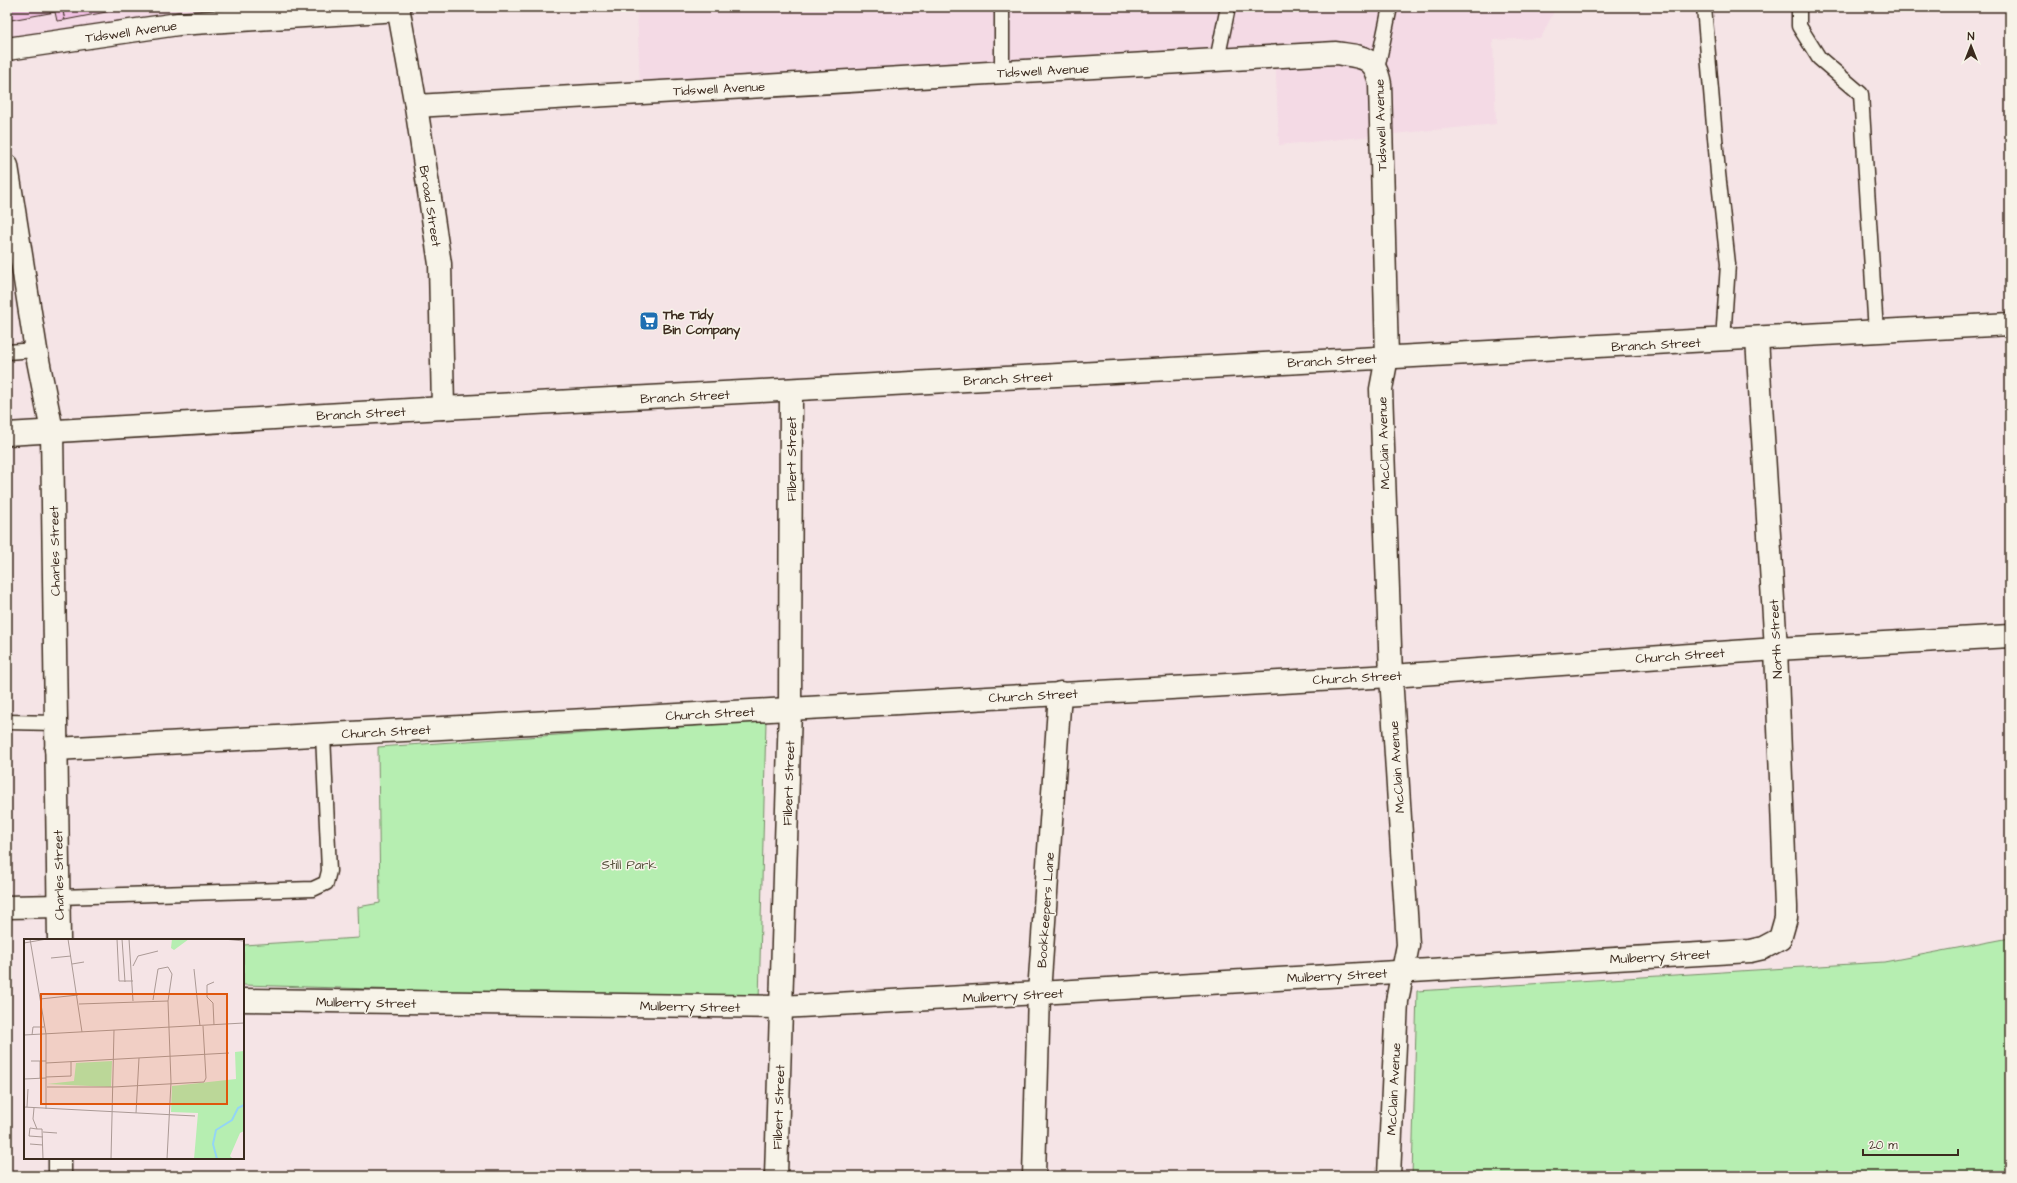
<svg xmlns="http://www.w3.org/2000/svg" width="2017" height="1183" font-family="'Architects Daughter',sans-serif">
<style>
.built{fill:#f4dae5}
.green{fill:#b6eeb1;stroke:#788c68}
.building{fill:#f1c1e3;stroke:#3b2a1e}
.lines{fill:none;stroke-linecap:round;stroke-linejoin:round}
.service-casing{stroke:#3b2a1e;stroke-width:17}
.minor-casing{stroke:#3b2a1e;stroke-width:25}
.tertiary-casing{stroke:#3b2a1e;stroke-width:25}
.service{stroke:#f7f3e8;stroke-width:14}
.minor{stroke:#f7f3e8;stroke-width:22}
.tertiary{stroke:#f7f3e8;stroke-width:22}
.labels{text-anchor:middle;stroke-width:3;stroke-linejoin:round;paint-order:stroke}
.street-label{font-size:13px;fill:#3b2a1e;stroke:#f7f3e8}
.poi-label{font-size:13px;font-weight:bold;fill:#3b2a1e;stroke:#f7f3e8;text-anchor:start}
.park-label{font-size:13px;fill:#54513b;stroke:#f7f3e8}
.inset-river{fill:none;stroke:#94d5f5;stroke-width:2}
.inset-road{fill:none;stroke:#ab9a96;stroke-width:1}
.view{fill:#df570d;fill-opacity:0.15;stroke:#df570d;stroke-width:2}
.inset-edge{fill:none;stroke:#3b2a1e;stroke-width:2}
</style>
<rect width="100%" height="100%" fill="#f5e4e6"/>
<filter id="ink" filterUnits="userSpaceOnUse"><feTurbulence type="fractalNoise" baseFrequency=".025" numOctaves="2"/><feDisplacementMap in="SourceGraphic" scale="8" xChannelSelector="R" yChannelSelector="G"/><feConvolveMatrix kernelMatrix="1 2 1 2 8 2 1 2 1" color-interpolation-filters="sRGB"/></filter>
<g filter="url(#ink)">
<!-- built -->
<g class="built">
<path d="M7,7H350L7,44Z"/>
<path d="M637,7H1556L1541,38L1493,40L1496,124L1279,145L1275,54L640,87Z"/>
</g>
<!-- green -->
<g class="green">
<path d="M766,721L759,1001L243,985V945L359,938L358,907L380,903L378,747Z"/>
<path d="M2010,938V1176H1412L1417,991L1884,962Z"/>
</g>
<!-- building -->
<g class="building">
<path d="M8,7H62L65,20L57,21L55,12L11,20Z"/>
<path d="M62,7H132L65,20Z"/>
<path d="M236,7H262L237,12Z"/>
</g>
<g class="lines">
<defs>
<g id="service">
<path d="M1704,7L1718,173L1728,264L1723,341"/>
<path d="M1799,7V26L1819,58L1861,94L1876,332"/>
<path d="M1217,60L1228,7"/>
<path d="M1377,69L1390,7"/>
<path d="M1002,72V7"/>
<path d="M7,352L36,350"/>
<path d="M7,722L56,723"/>
<path d="M59,897L313,889L326,883L329,871L323,734"/>
</g>
<g id="minor">
<path d="M398,7L416,106L440,264L443,408"/>
<path d="M7,49L178,24L399,10"/>
<path d="M416,106L1336,53C1361,57 1375,55 1380,84L1387,357L1381,389L1391,676L1408,945L1397,1001L1389,1176"/>
<path d="M7,166L36,350L52,431L59,940"/>
<path d="M56,749L1391,676L1776,649L2010,636"/>
<path d="M7,907L59,906"/>
<path d="M243,1000L781,1007L1039,993L1750,951L1763,948L1780,939L1786,918V907L1776,649L1757,339"/>
<path d="M60,1176V1158"/>
<path d="M776,1176L790,709L791,390"/>
<path d="M1034,1176L1039,993L1060,693"/>
</g>
<path id="tertiary" d="M7,434L443,408L2010,324"/>
</defs>
<!-- service casing -->
<use href="#service" class="service-casing"/>
<!-- minor casing -->
<use href="#minor" class="minor-casing"/>
<!-- tertiary casing -->
<use href="#tertiary" class="tertiary-casing"/>
<!-- service -->
<use href="#service" class="service"/>
<!-- minor -->
<use href="#minor" class="minor"/>
<!-- tertiary -->
<use href="#tertiary" class="tertiary"/>
</g>
</g>
<!-- icons -->
<defs>
<symbol id="supermarket-square" viewBox="-11 -11 22 22"><rect x="-9" y="-9" width="18" height="18" rx="4" fill="#1f6fb2" stroke="#f7f3e8"/><path d="M-6-5.5h2.5l.6 2H6L4.5 2H-2.5L-4.4-4H-6ZM-1.5 3.2a1.3 1.3 0 1 0 .1 0ZM3 3.2a1.3 1.3 0 1 0 .1 0Z" fill="#fff"/></symbol>
</defs>
<g fill-rule="evenodd">
<use href="#supermarket-square" x="638" y="310" width="22" height="22"/>
</g>
<g class="labels">
<!-- street labels -->
<g class="street-label">
<text transform="translate(131 31) rotate(-8)" y="5">Tidswell Avenue</text>
<text transform="translate(1043 70) rotate(-3)" y="5">Tidswell Avenue</text>
<text transform="translate(719 88) rotate(-3)" y="5">Tidswell Avenue</text>
<text transform="translate(1380 125) rotate(-92)" y="5">Tidswell Avenue</text>
<text transform="translate(431 206) rotate(81)" y="5">Broad Street</text>
<text transform="translate(1656 344) rotate(-3)" y="5">Branch Street</text>
<text transform="translate(1332 360) rotate(-3)" y="5">Branch Street</text>
<text transform="translate(1008 378) rotate(-3)" y="5">Branch Street</text>
<text transform="translate(685 396) rotate(-3)" y="5">Branch Street</text>
<text transform="translate(361 413) rotate(-3)" y="5">Branch Street</text>
<text transform="translate(1383 443) rotate(-92)" y="5">McClain Avenue</text>
<text transform="translate(791 459) rotate(-90)" y="5">Filbert Street</text>
<text transform="translate(54 551) rotate(-91)" y="5">Charles Street</text>
<text transform="translate(1775 639) rotate(-93)" y="5">North Street</text>
<text transform="translate(1680 655) rotate(-4)" y="5">Church Street</text>
<text transform="translate(1357 677) rotate(-3)" y="5">Church Street</text>
<text transform="translate(1033 695) rotate(-3)" y="5">Church Street</text>
<text transform="translate(710 713) rotate(-3)" y="5">Church Street</text>
<text transform="translate(386 731) rotate(-3)" y="5">Church Street</text>
<text transform="translate(1396 767) rotate(-94)" y="5">McClain Avenue</text>
<text transform="translate(788 783) rotate(-88)" y="5">Filbert Street</text>
<text transform="translate(58 875) rotate(-91)" y="5">Charles Street</text>
<text transform="translate(1045 910) rotate(-86)" y="5">Bookkeepers Lane</text>
<text transform="translate(1660 956) rotate(-3)" y="5">Mulberry Street</text>
<text transform="translate(1337 975) rotate(-3)" y="5">Mulberry Street</text>
<text transform="translate(1013 995) rotate(-3)" y="5">Mulberry Street</text>
<text transform="translate(366 1002) rotate(1)" y="5">Mulberry Street</text>
<text transform="translate(690 1006) rotate(1)" y="5">Mulberry Street</text>
<text transform="translate(1393 1089) rotate(-87)" y="5">McClain Avenue</text>
<text transform="translate(778 1107) rotate(-88)" y="5">Filbert Street</text>
</g>
<!-- poi labels -->
<g class="poi-label">
<text x="663" y="319">The Tidy<tspan x="663" dy="15">Bin Company</tspan></text>
</g>
<!-- park labels -->
<g class="park-label">
<text x="629" y="869">Still Park</text>
</g>
</g>
<!-- overview -->
<g transform="translate(24 939)">
<rect width="220" height="220" fill="#f5e4e6"/>
<path d="M148,0H165L150,11L147,9ZM220,112V192L216,194L206,217L209,220H170L174,174L147,173L148,147L212,140L211,113ZM88,122L87,148L23,145L50,142L52,124Z" fill="#b6eeb1"/>
<path class="inset-river" d="M193,220L189,205L192,191L208,181L214,169L220,166"/>
<path class="inset-road" d="M6,0L22,95V170M44,0L58,93M93,0L95,42H109M98,0L101,43M105,0L109,62M199,0L220,2M0,4L23,0M27,19L47,17M48,25L60,23M109,27L114,17L134,12M170,30L176,87M190,43L183,46V58L189,64L190,86M16,60L54,56M129,61L134,30L144,28L148,35L144,62M55,65L144,62L147,143L143,220M0,96L220,84M8,96L9,88H20M7,122H22M16,122V139M22,124L205,114M22,138L47,137V123M0,140L22,139M23,148H89L180,143L182,139L179,87M0,168L171,177M3,168L4,150M10,169L9,180L13,190H18L19,220M112,174L115,119M13,190L6,189L5,197L19,198M19,193L33,194M6,205L19,206M1,220H37M87,220L90,91"/>
<path class="view" d="M17,55H203V165H17Z"/>
<rect width="220" height="220" class="inset-edge"/>
</g>
<!-- margin -->
<rect width="2017" height="1183" fill="none" stroke="#f7f3e8" stroke-width="24"/>
<rect x="12" y="12" width="1993" height="1159" fill="none" stroke="#3b2a1e" stroke-width="1.5" filter="url(#ink)"/>
<!-- north arrow -->
<g transform="translate(1971 46)" stroke="#f7f3e8" stroke-width="3" paint-order="stroke">
<path d="M0-3L7 15L0 10L-7 15Z" fill="#3b2a1e"/>
<text y="-6" font-size="11" font-weight="bold" text-anchor="middle" fill="#3b2a1e">N</text>
</g>
<!-- scale -->
<path d="M1863 1149v6h95v-6" fill="none" stroke="#3b2a1e" stroke-width="2"/>
<text x="1869" y="1149" font-size="12" fill="#3b2a1e" stroke="#f7f3e8" stroke-width="3" paint-order="stroke">20 m</text>
</svg>
